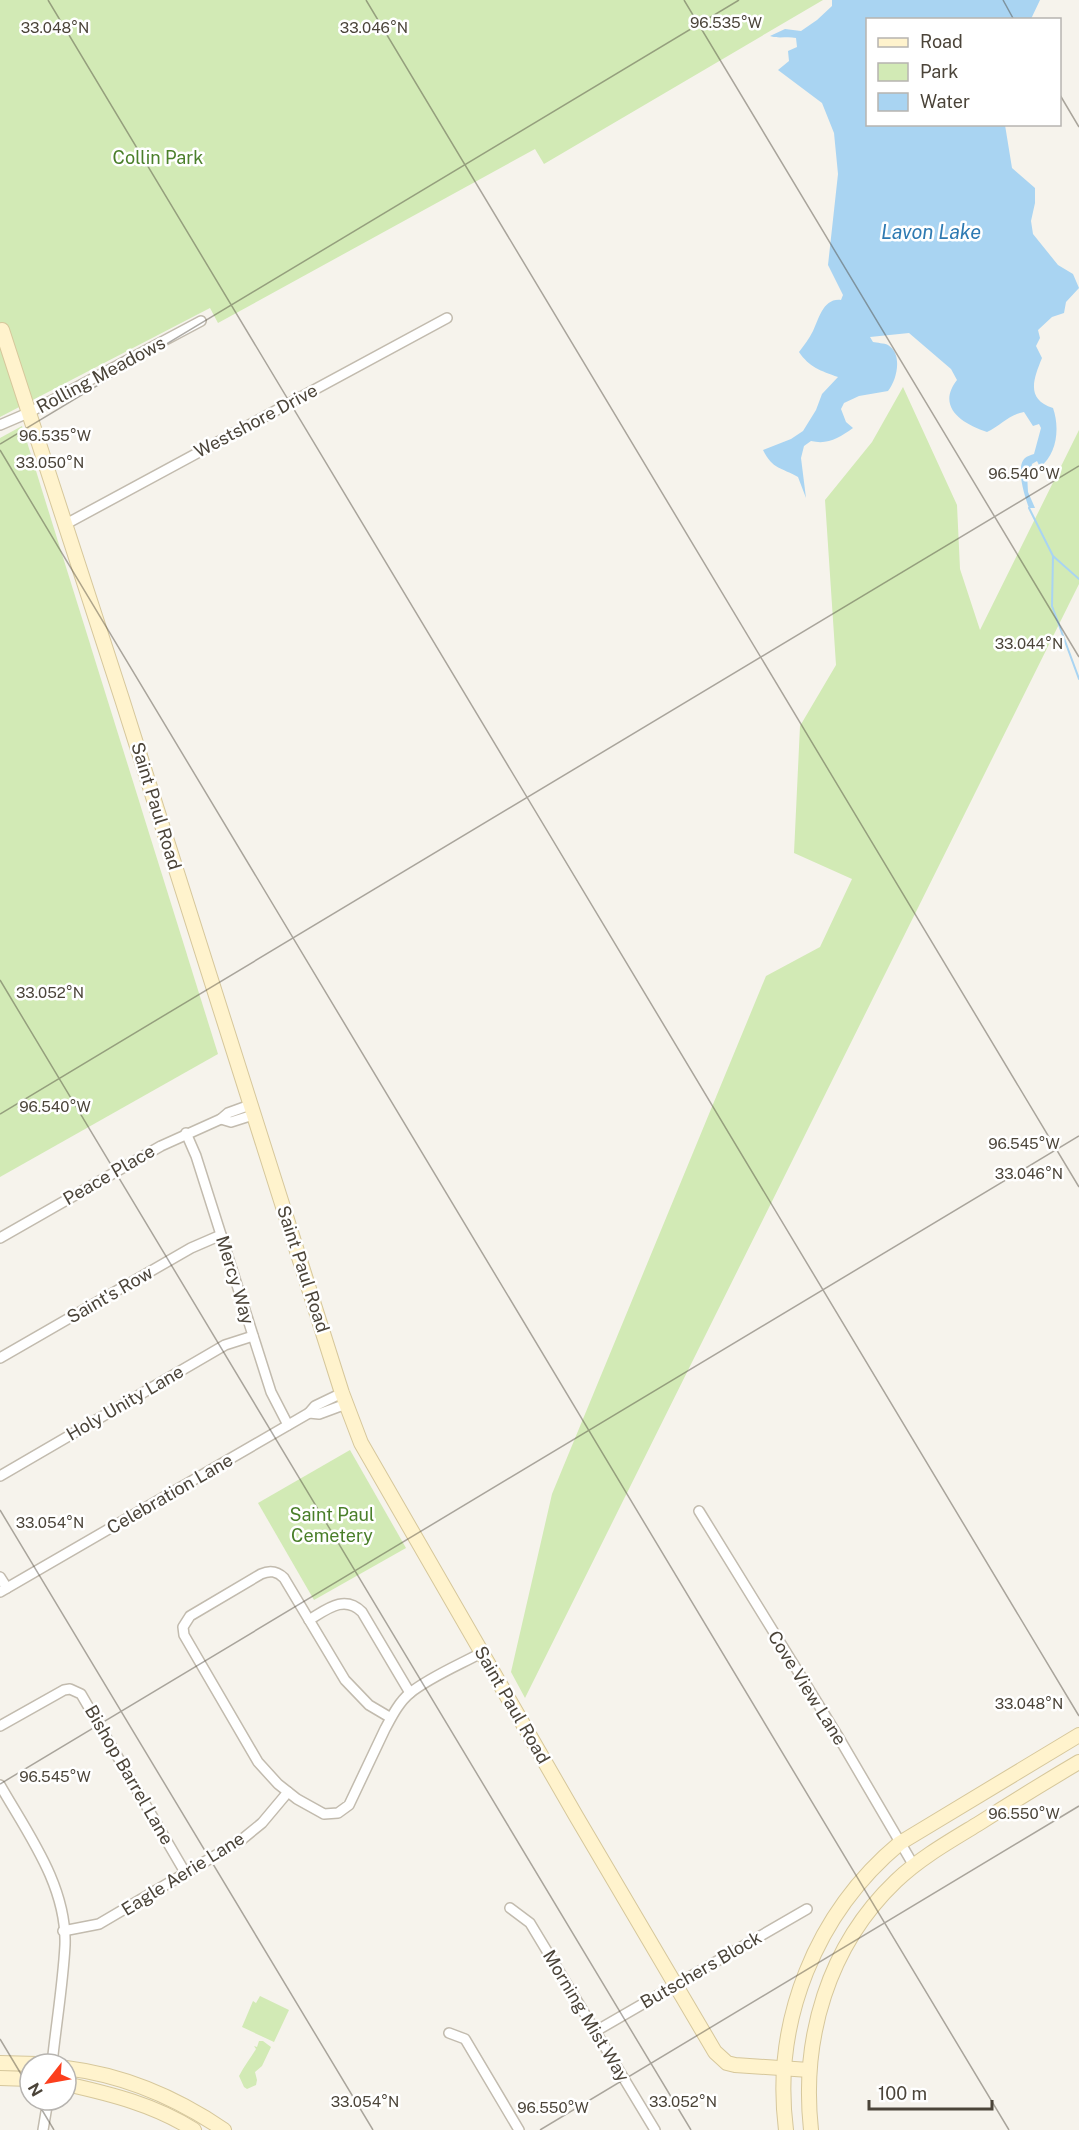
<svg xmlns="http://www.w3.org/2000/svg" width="1079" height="2130" font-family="'Public Sans',sans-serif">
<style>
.green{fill:#d2eab5}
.water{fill:#a9d4f2}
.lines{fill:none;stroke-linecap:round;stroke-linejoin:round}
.stream{stroke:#a9d4f2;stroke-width:2}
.street-casing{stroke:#c2bbae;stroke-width:12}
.secondary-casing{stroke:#d6c79b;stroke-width:16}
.street{stroke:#fff;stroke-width:9}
.secondary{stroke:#fff3cd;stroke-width:14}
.ticks{fill:none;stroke:#4b4439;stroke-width:1.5;stroke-opacity:0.45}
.labels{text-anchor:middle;stroke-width:5;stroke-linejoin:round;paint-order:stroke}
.park-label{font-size:18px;fill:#4a7f2a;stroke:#fff}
.street-label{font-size:18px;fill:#4b4439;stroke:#fff}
.water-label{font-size:20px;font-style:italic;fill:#2e7ab2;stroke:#fff}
.ticks-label{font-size:15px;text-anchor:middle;fill:#4b4439;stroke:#fff;stroke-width:5;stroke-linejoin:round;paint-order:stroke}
</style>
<rect width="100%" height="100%" fill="#f6f3ec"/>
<!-- green -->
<g class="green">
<path d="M0,0H823L544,164L535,149L218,323L210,308L0,417Z"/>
<path d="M903,387L957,505L960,569L980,630L1079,430V584L525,1698L511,1672L552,1494L766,976L820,947L852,879L794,853L800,726L836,665L825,500L872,442Z"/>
<path d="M22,426L218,1054L0,1177V438Z"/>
<path d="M350,1450L406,1548L314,1600L258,1503Z"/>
<path d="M260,1996L289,2010L274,2042L242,2027L253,2001L256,2003Z"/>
<path d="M259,2041H263L271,2047L262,2066L255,2072L257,2080L256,2085L247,2089L244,2087L239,2076C244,2066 250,2059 256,2049L254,2046L257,2047Z"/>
</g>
<!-- water -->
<path class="water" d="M832,0H1040L1031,19L868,20V124L1005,125L1012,168L1035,188V203L1031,221L1033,234L1058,265L1073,274L1079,288L1066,302L1064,313L1052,317L1038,330L1040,338L1036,346L1042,358C1033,380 1026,399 1053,408C1060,428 1057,454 1040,467L1037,461L1032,464L1031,470L1027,474L1028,492L1035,508H1029C1025,497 1015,467 1025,458C1027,456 1031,455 1034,454L1041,428L1039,424L1033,426L1024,412C1010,414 1000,426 987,432C962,424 936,407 957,380L951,369L909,333L870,337L873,342C877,343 884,343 888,345C903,354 897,380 888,391L859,396L844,403L841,409L846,422L853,428C839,438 828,445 811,441L804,446L801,458L806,498L798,477C781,467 773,470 763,450L791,439L803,431L816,410L822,394L838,377C821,371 809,367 799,352C804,345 809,339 813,331C819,319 823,298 841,300L843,295L828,265L838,174L834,133L822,103L778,70L789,61L788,51L797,47L796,38C787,36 779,39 770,36L785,29L801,31L817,20L832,6Z"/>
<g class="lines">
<!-- stream -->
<g class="stream">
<path d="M1029,508L1053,556L1079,579"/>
<path d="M1053,556L1052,606L1079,679"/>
</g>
<defs>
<g id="street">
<path d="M0,425L28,413L201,321"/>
<path d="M66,524L447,318"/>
<path d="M250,1105L228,1113L221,1119L231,1122L253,1115"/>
<path d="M186,1133L196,1156L271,1392L288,1425"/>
<path d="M0,1238L161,1146L221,1119"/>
<path d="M0,1358L191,1248L221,1235"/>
<path d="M342,1393L315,1406L309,1413L319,1414L346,1404"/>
<path d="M0,1476L225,1345L253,1336"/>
<path d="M699,1511L839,1738L914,1866"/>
<path d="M0,1577L7,1588"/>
<path d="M0,1592L309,1413"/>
<path d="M309,1620C326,1610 344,1594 362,1612L410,1693"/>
<path d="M391,1718L369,1705L345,1680L284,1578C277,1571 270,1570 261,1574L190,1616L183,1627L184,1635L258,1762L278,1784L297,1799L324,1814L338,1813L349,1805L385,1729C392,1716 399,1702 410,1693C430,1677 459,1665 481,1653"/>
<path d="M0,1726L64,1690L70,1689L81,1694L186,1874"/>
<path d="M0,1785C28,1834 67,1886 65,1945C63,1984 56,2025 52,2064"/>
<path d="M510,1908L530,1923L655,2130"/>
<path d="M63,1931L99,1924L240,1841L262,1823L288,1792"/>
<path d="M596,2031L807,1909"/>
<path d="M449,2033L465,2039L519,2130"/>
<path d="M43,2130L48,2100"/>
</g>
<g id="secondary">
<path d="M2,330L122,699L342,1393L361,1443L576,1816L715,2052L727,2063L735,2065L809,2070"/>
<path d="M0,2063L37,2064"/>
<path d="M66,2068C123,2075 177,2098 224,2130"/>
<path d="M0,2078L30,2079"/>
<path d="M66,2084C111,2094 155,2105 194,2130"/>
<path d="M786,2130C772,2021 816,1913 900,1843L1079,1735"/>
<path d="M811,2130C801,2038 828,1946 896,1881C920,1858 950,1841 978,1824C1011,1803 1045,1782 1079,1762"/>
</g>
</defs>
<!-- street casing -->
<use href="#street" class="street-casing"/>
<!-- secondary casing -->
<use href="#secondary" class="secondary-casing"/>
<!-- street -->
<use href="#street" class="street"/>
<!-- secondary -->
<use href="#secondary" class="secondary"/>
</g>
<!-- ticks -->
<path class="ticks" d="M48,0L1079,1716M366,0L1079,1187M684,0L1079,657M1003,0L1014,20M1060,95L1079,127M0,444L739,0M0,450L1009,2130M0,980L691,2130M0,1114L1079,466M0,1510L373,2130M0,1784L1079,1136M0,2039L30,2089M36,2100L54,2130M540,2130L1079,1806"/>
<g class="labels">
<!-- park labels -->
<g class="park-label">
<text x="158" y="164">Collin Park</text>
<text x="332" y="1521">Saint Paul<tspan x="332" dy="21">Cemetery</tspan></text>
</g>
<!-- street labels -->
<g class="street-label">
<text transform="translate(101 375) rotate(-28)" y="6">Rolling Meadows</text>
<text transform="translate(256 421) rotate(-28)" y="6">Westshore Drive</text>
<text transform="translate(156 806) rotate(73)" y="6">Saint Paul Road</text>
<text transform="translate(109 1175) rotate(-30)" y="6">Peace Place</text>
<text transform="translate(303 1269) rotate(72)" y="6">Saint Paul Road</text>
<text transform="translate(235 1280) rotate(73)" y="6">Mercy Way</text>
<text transform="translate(110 1295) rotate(-30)" y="6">Saint's Row</text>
<text transform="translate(125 1403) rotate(-30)" y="6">Holy Unity Lane</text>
<text transform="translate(170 1494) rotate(-30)" y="6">Celebration Lane</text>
<text transform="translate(807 1688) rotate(58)" y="6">Cove View Lane</text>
<text transform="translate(512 1705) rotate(60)" y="6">Saint Paul Road</text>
<text transform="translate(129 1775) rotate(60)" y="6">Bishop Barrel Lane</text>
<text transform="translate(183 1874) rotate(-32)" y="6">Eagle Aerie Lane</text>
<text transform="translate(701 1970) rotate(-30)" y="6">Butschers Block</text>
<text transform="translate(586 2016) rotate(59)" y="6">Morning Mist Way</text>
</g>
<!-- water labels -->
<g class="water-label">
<text x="931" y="239">Lavon Lake</text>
</g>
</g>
<g class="ticks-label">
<text x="726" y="28">96.535°W</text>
<text x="55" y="33">33.048°N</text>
<text x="374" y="33">33.046°N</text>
<text x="55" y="441">96.535°W</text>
<text x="50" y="468">33.050°N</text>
<text x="1024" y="479">96.540°W</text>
<text x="1029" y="649">33.044°N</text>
<text x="50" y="998">33.052°N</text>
<text x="55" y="1112">96.540°W</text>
<text x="1024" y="1149">96.545°W</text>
<text x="1029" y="1179">33.046°N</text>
<text x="50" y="1528">33.054°N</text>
<text x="1029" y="1709">33.048°N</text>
<text x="55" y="1782">96.545°W</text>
<text x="1024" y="1819">96.550°W</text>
<text x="365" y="2107">33.054°N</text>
<text x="683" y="2107">33.052°N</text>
<text x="553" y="2113">96.550°W</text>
</g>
<!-- legend -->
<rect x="866" y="18" width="195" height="108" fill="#ffffff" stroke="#b7b4b0" stroke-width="1.5"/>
<rect x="878" y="38" width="30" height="9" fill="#fff3cd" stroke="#b7b4b0" stroke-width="1.5"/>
<text x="920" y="48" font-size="18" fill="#4b4439">Road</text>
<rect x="878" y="63" width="30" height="18" fill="#d2eab5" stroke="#b7b4b0" stroke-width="1.5"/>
<text x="920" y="78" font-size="18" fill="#4b4439">Park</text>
<rect x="878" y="93" width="30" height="18" fill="#a9d4f2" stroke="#b7b4b0" stroke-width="1.5"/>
<text x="920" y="108" font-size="18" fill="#4b4439">Water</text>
<!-- north arrow -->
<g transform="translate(48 2082) rotate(239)"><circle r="28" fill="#ffffff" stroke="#b7b4b0" stroke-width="1.5"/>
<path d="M0-4.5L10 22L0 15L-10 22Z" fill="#fc3f1d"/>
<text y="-9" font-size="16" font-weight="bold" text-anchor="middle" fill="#4b4439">N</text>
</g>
<!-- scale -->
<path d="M869 2100v9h123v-9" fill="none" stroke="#4b4439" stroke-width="3"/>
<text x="878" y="2100" font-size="18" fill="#4b4439" stroke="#ffffff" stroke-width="4.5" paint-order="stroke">100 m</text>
</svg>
